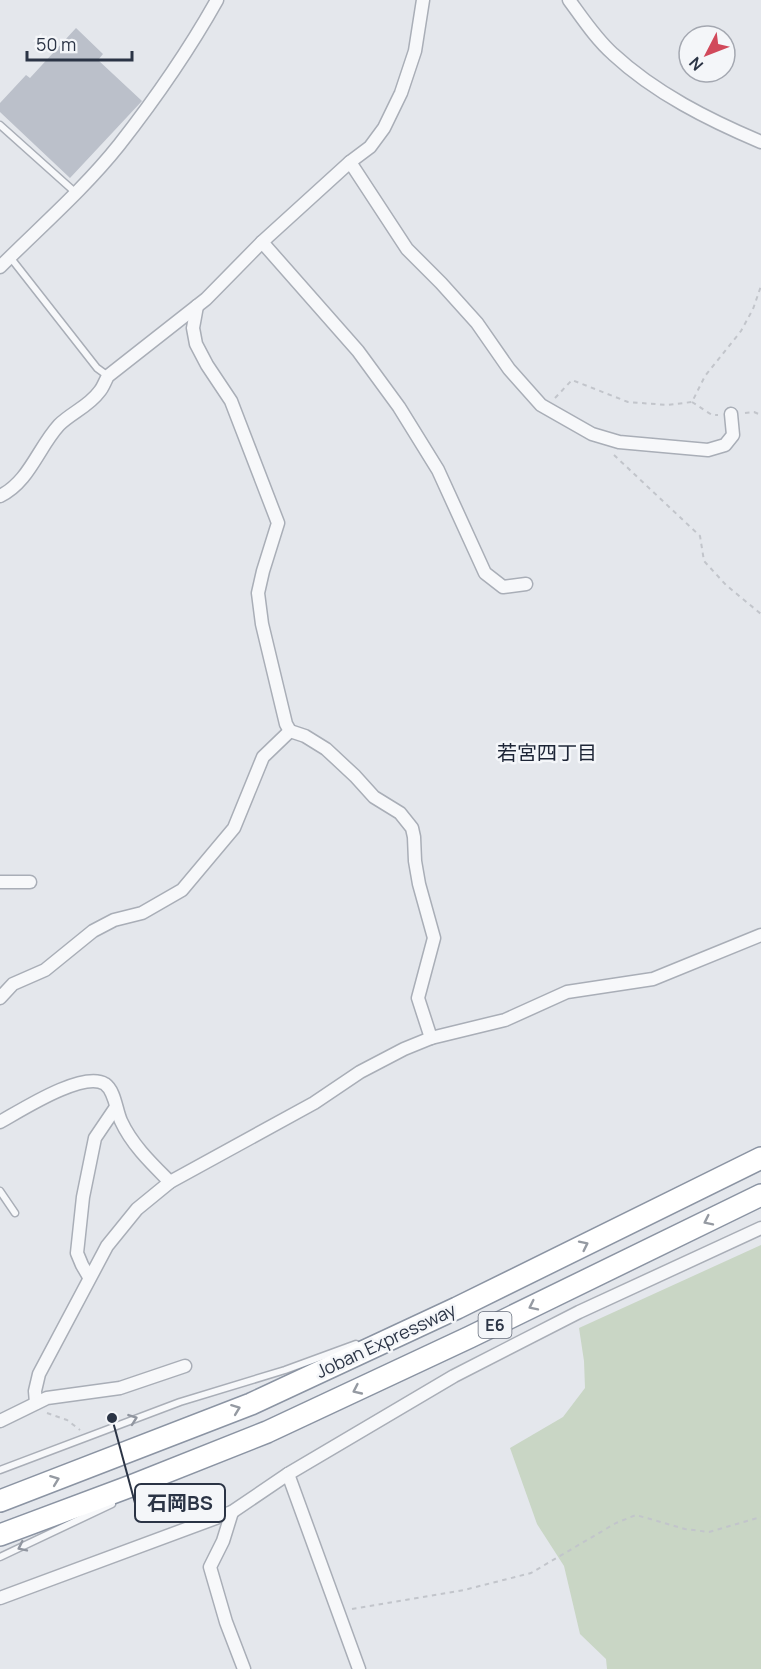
<svg xmlns="http://www.w3.org/2000/svg" width="761" height="1669" font-family="Manrope,'Noto Sans JP',sans-serif">
<style>
.green{fill:#c9d6c5}
.building{fill:#bbc0ca}
.lines{fill:none;stroke-linecap:round;stroke-linejoin:round}
.service-casing{stroke:#a9aeb7;stroke-width:9}
.minor-casing{stroke:#a9aeb7;stroke-width:15}
.motorway-casing{stroke:#8b94a3;stroke-width:24}
.path{stroke:#c2c5cb;stroke-width:2;stroke-dasharray:4.5 4.5;stroke-linecap:butt}
.service{stroke:#f7f8fa;stroke-width:6}
.minor{stroke:#f7f8fa;stroke-width:12}
.motorway{stroke:#fff;stroke-width:21}
.oneway{stroke:#959aa2}
.oneway2{stroke:#9196a0}
.labels{text-anchor:middle;stroke-width:5;stroke-linejoin:round;paint-order:stroke}
.shield{fill:#f4f6f9;stroke:#676e7b;stroke-width:1.5}
.shield-label{font-size:16px;font-weight:bold;fill:#2b3445}
.street-label{font-size:18px;fill:#2b3445;stroke:#f4f6f9}
.neighbourhood-label{font-size:20px;fill:#1d2536;stroke:#f4f6f9}
.leader{fill:none;stroke:#2b3445;stroke-width:2}
.callout-dot{fill:#2b3445;stroke:#f4f6f9;stroke-width:2}
.callout{fill:#f4f6f9;stroke:#2b3445;stroke-width:2}
.callout-label{font-size:20px;text-anchor:middle;font-weight:bold;fill:#2b3445}
</style>
<rect width="100%" height="100%" fill="#e4e7ec"/>
<!-- green -->
<path class="green" d="M761,1245V1669H607L606,1659L580,1634L564,1566L537,1524L510,1448L563,1417L585,1388L584,1361L579,1328Z"/>
<!-- building -->
<path class="building" d="M76,28L103,54L98,60L142,101L70,178L0,112V103L26,75L30,78Z"/>
<g class="lines">
<defs>
<g id="service">
<path d="M0,125L76,193"/>
<path d="M10,257L97,368L108,376"/>
<path d="M0,1191L15,1213"/>
<path d="M0,1470L180,1402L285,1370L356,1344"/>
<path d="M0,1557L112,1504"/>
</g>
<g id="minor">
<path d="M569,0C583,19 596,39 613,54C655,93 709,120 761,142"/>
<path d="M350,162L407,249L441,283L477,323L509,369L541,405L592,434L619,442L708,450L725,445L733,435L731,414"/>
<path d="M262,242L358,351L399,407L438,470L485,573L503,587L526,584"/>
<path d="M0,267C40,227 84,189 119,145C155,99 189,50 217,0"/>
<path d="M197,306L193,328L196,344L207,365L231,401L278,523L263,571L258,593L262,624L286,724L290,731L305,736L326,749L355,776L374,797L400,813L412,828L414,837L415,861L419,884L434,938L418,998L431,1038"/>
<path d="M0,496C29,482 38,448 59,425C71,413 89,406 99,392C103,388 105,381 108,376L206,299L262,242L350,162L370,147L384,128L401,93L415,51L423,0"/>
<path d="M0,882H30"/>
<path d="M0,998L13,984L45,970L93,931L114,920L142,913L182,890L234,828L263,757L290,731"/>
<path d="M0,1122C20,1111 83,1070 105,1084C115,1091 116,1110 121,1121C132,1145 152,1164 170,1182"/>
<path d="M89,1277L82,1265L77,1253L83,1197L95,1138L116,1107"/>
<path d="M36,1403L35,1391L39,1374L107,1246L137,1209L170,1182L314,1103L360,1072L404,1049L431,1038L505,1020L567,992L653,979L761,935"/>
<path d="M0,1421L47,1398L120,1388L185,1366"/>
<path d="M288,1474L359,1669"/>
<path d="M232,1512L223,1541L210,1567L226,1622L244,1669"/>
<path d="M0,1598L232,1512L288,1474L454,1376L579,1312L761,1228"/>
</g>
<g id="motorway">
<path d="M0,1501L251,1404L457,1308L761,1158"/>
<path d="M0,1535L131,1486L267,1432L470,1337L761,1195"/>
</g>
</defs>
<!-- service casing -->
<use href="#service" class="service-casing"/>
<!-- minor casing -->
<use href="#minor" class="minor-casing"/>
<!-- motorway casing -->
<use href="#motorway" class="motorway-casing"/>
<!-- path -->
<g class="path">
<path d="M555,398L572,380L628,402L667,405L692,402L705,376L741,331L753,309L761,286"/>
<path d="M692,402L712,415H718"/>
<path d="M745,413L754,412L761,415"/>
<path d="M614,455L700,536L704,561L726,585L761,614"/>
<path d="M47,1413L67,1420L80,1430"/>
<path d="M352,1609L464,1590L531,1573L616,1523L636,1515L685,1529L709,1532L761,1517"/>
</g>
<!-- service -->
<use href="#service" class="service"/>
<!-- minor -->
<use href="#minor" class="minor"/>
<!-- motorway -->
<use href="#motorway" class="motorway"/>
</g>
<!-- one-way arrows -->
<defs><path id="oneway-chevron" d="M-2-3.5L2.5 0L-2 3.5" fill="none" stroke-width="1.6" stroke-linecap="round" stroke-linejoin="round" transform="scale(1.5)"/></defs>
<g class="oneway">
<use href="#oneway-chevron" transform="translate(708 1221) rotate(154)"/>
<use href="#oneway-chevron" transform="translate(584 1245) rotate(-26)"/>
<use href="#oneway-chevron" transform="translate(533 1306) rotate(154)"/>
<use href="#oneway-chevron" transform="translate(357 1390) rotate(155)"/>
<use href="#oneway-chevron" transform="translate(236 1409) rotate(-21)"/>
<use href="#oneway-chevron" transform="translate(55 1480) rotate(-21)"/>
</g>
<g class="oneway2">
<use href="#oneway-chevron" transform="translate(133 1419) rotate(-20)"/>
<use href="#oneway-chevron" transform="translate(22 1547) rotate(154)"/>
</g>
<g class="labels">
<!-- shield labels -->
<rect class="shield" x="478.5" y="1312" width="33" height="26" rx="4.5"/>
<g class="shield-label">
<text x="495" y="1331">E6</text>
</g>
<!-- street labels -->
<g class="street-label">
<text transform="translate(386 1341) rotate(-25)" y="6">Joban Expressway</text>
</g>
<!-- neighbourhood labels -->
<g class="neighbourhood-label">
<text x="547" y="760">若宮四丁目</text>
</g>
</g>
<!-- callouts -->
<path class="leader" d="M112 1418L135 1503"/>
<circle class="callout-dot" cx="112" cy="1418" r="6"/>
<rect class="callout" x="135" y="1484" width="90" height="38" rx="6"/>
<g class="callout-label">
<text x="180" y="1510">石岡BS</text>
</g>
<!-- north arrow -->
<g transform="translate(707 54) rotate(228)"><circle r="28" fill="#f4f6f9" stroke="#a4a8b1" stroke-width="1.5"/>
<path d="M0-4.5L10 22L0 15L-10 22Z" fill="#d1495b"/>
<text y="-9" font-size="16" font-weight="bold" text-anchor="middle" fill="#2b3445">N</text>
</g>
<!-- scale -->
<path d="M27 51v9h105v-9" fill="none" stroke="#2b3445" stroke-width="3"/>
<text x="36" y="51" font-size="18" fill="#2b3445" stroke="#f4f6f9" stroke-width="4.5" paint-order="stroke">50 m</text>
</svg>
